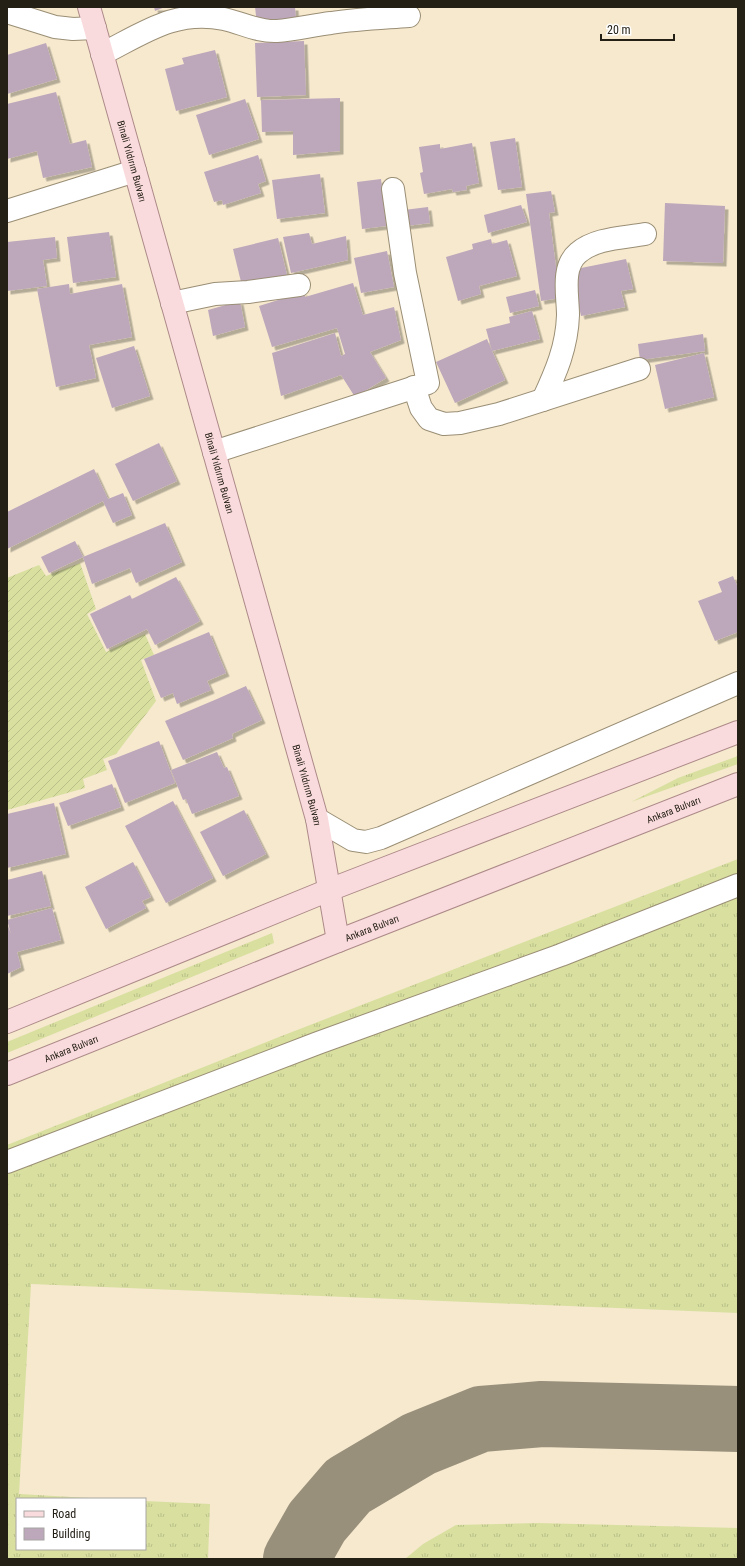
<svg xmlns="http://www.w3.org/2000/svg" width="745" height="1566" font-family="'Roboto Condensed',sans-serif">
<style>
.grass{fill:url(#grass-tufts)}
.garden{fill:url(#garden-furrows)}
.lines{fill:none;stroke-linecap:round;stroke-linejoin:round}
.taxiway{stroke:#99907c;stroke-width:66}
.building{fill:#bda7bb;filter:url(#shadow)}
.minor-casing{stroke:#9a8e75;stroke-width:24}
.major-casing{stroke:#ad8a89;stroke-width:24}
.minor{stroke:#fff;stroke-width:22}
.major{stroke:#fadbdd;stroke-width:22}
.labels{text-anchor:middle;stroke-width:3;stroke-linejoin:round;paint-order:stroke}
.street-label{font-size:10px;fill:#252016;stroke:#fff}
</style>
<defs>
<pattern id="grass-tufts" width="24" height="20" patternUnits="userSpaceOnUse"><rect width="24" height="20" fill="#d8df9f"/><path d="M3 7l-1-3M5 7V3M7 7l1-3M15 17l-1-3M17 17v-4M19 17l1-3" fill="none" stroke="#b9bf88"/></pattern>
<pattern id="garden-furrows" width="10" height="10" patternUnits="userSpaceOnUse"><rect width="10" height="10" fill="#d8df9f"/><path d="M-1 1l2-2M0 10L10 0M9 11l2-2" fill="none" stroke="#b9bf88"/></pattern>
<filter id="shadow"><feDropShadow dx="3.5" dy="3.5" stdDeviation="0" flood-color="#0004"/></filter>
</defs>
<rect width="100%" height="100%" fill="#f6e9ce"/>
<!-- grass -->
<g class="grass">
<path d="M738,756V764L631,802L678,778Z"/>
<path d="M738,859V1313L31,1284L19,1494L106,1499H17V1549H145V1501L210,1504L208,1559H7V1145L274,1039Z"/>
<path d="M272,933L274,943L7,1053V1042Z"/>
<path d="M537,1523L738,1528V1559H405L423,1544L456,1525Z"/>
</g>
<!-- garden -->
<path class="garden" d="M80,563L96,609L87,614L106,652L145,634L154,655L141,660L156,701L116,754L103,759L107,770L83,779L85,788L7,810V578L39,565L46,576Z"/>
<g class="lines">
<!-- taxiway -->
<path class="taxiway" d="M296,1559L317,1522L348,1486L419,1444L481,1419L542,1414L738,1419"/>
</g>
<!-- building -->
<g class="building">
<path d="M154,7H165L155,11Z"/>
<path d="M255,7H295L296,19L257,24Z"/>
<path d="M304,41L306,95L257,97L255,43Z"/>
<path d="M46,43L57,79L7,94V55Z"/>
<path d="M215,50L227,97L176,111L165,69L184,64L182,58Z"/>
<path d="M56,92L70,144L86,140L92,167L43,178L37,151L7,159V104Z"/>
<path d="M340,98V151L293,155V131L262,132L261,100Z"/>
<path d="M245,99L259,139L209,155L196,115Z"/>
<path d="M515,138L522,187L498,190L490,142Z"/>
<path d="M472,143L479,183L466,186L467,190L453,192L452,189L424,194L420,173L423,172L419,147L440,144V149Z"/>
<path d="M258,155L266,181L258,184L261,193L223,205L222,200L214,202L204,172Z"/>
<path d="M320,174L325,213L277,219L272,180Z"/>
<path d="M381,179L386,226L362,229L357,182Z"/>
<path d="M551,191L555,212L549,213L560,298L541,301L526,194Z"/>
<path d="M665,203L725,206L723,263L663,261Z"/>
<path d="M521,205L527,222L488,233L484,215Z"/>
<path d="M428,207L430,223L406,226L404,210Z"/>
<path d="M109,232L116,277L73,283L67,237Z"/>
<path d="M309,233L312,244L346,236L348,260L291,273L283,237Z"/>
<path d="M55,237L57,258L43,260L47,286L7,291V242Z"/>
<path d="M278,238L287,275L242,286L233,249Z"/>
<path d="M491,239L492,244L507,240L517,276L479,286L481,294L458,301L446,257L473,249L472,244Z"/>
<path d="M387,251L394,287L361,293L354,258Z"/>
<path d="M626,259L633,289L621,291L625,307L581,316L571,270Z"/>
<path d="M353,283L363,315L394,307L401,340L370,352L386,378L355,397L341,375L281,396L272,353L335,333L341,356L345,354L337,328L272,347L259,306L304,292L305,297Z"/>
<path d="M69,284L70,294L122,284L132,337L89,345L96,378L56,387L37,289Z"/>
<path d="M535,290L539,306L510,313L506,297Z"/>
<path d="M240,301L245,327L213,336L208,310Z"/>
<path d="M532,311L540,339L492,351L505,380L455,403L436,362L487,339L492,351L486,329L510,323L509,317Z"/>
<path d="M703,334L705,351L640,360L638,344Z"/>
<path d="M134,346L150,396L112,408L96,358Z"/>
<path d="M704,353L714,397L665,409L655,365Z"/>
<path d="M159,443L177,481L133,501L115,464Z"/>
<path d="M94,469L108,499L123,493L132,515L113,523L103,501L7,549V512Z"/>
<path d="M165,523L182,562L136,583L130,568L92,584L83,557L49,573L41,557L75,541L83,557Z"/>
<path d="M733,576L738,588V632L715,641L698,601L722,592L718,582Z"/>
<path d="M176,577L200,621L155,645L147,629L107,649L90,614L130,595L132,599Z"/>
<path d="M209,632L226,673L207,681L211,690L177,704L173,693L161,698L144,659Z"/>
<path d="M246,686L262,720L232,734L233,738L183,760L165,721L217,699Z"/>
<path d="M159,741L175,783L125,803L108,761Z"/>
<path d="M217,752L224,768L227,767L239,796L192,814L186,799L183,800L171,770Z"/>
<path d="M112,784L121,807L68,826L59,803Z"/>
<path d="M173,801L213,878L166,903L125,826Z"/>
<path d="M54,803L66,854L7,868V814Z"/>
<path d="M244,810L266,854L223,876L200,832Z"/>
<path d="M133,862L151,897L142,901L146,908L106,929L85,887Z"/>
<path d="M42,871L51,906L7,916V880Z"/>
<path d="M52,908L61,940L17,952L21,967L7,974V923L11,934L7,920Z"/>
</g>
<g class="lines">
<defs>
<g id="minor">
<path d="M7,12L55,27L73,29L95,28"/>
<path d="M102,54C144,33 175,9 224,19C242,23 258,32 277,31C295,30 313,25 331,23C357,19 383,18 409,16"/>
<path d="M7,211L135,171"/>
<path d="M172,303L215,294L248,292L299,285"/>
<path d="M414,387L421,408L429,419L444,424L460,423L499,414L639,369"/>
<path d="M543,400C556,372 567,347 568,315C568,296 561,267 578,253C595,238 623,238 645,234"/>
<path d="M214,452L428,383L405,273L393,189"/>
<path d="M317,819L353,840L366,842L381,838L738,683"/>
<path d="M7,1162L318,1043L561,955L738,885"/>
</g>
<g id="major">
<path id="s1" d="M89,7L317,819L338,941"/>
<path d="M7,1022L329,890L738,732"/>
<path id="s2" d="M7,1074L338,941L738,784"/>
</g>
</defs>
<!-- minor casing -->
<use href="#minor" class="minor-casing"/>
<!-- major casing -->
<use href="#major" class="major-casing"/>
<!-- minor -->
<use href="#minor" class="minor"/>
<!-- major -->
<use href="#major" class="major"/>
</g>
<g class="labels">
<!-- street labels -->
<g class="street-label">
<text dy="4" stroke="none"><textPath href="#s1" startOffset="160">Binali Yıldırım Bulvarı</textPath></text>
<text dy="4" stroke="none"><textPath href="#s1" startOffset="484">Binali Yıldırım Bulvarı</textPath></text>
<text dy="4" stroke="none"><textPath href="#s1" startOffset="808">Binali Yıldırım Bulvarı</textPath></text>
<text dy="4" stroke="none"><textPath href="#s2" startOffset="717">Ankara Bulvarı</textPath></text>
<text dy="4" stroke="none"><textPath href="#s2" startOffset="393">Ankara Bulvarı</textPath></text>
<text dy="4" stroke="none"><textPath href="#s2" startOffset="69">Ankara Bulvarı</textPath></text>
</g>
</g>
<!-- border -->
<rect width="745" height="1566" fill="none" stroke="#252016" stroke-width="16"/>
<!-- legend -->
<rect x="16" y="1498" width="130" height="52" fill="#ffffff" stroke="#a8a6a2"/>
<rect x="24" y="1511" width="20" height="6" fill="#fadbdd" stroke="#a8a6a2"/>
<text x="52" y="1518" font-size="12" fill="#252016">Road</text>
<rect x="24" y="1528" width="20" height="12" fill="#bda7bb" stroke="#a8a6a2"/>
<text x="52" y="1538" font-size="12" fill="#252016">Building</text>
<!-- scale -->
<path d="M601 34v6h73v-6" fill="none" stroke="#252016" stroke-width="2"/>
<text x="607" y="34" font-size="12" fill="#252016" stroke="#ffffff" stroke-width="3" paint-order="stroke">20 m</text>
</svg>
